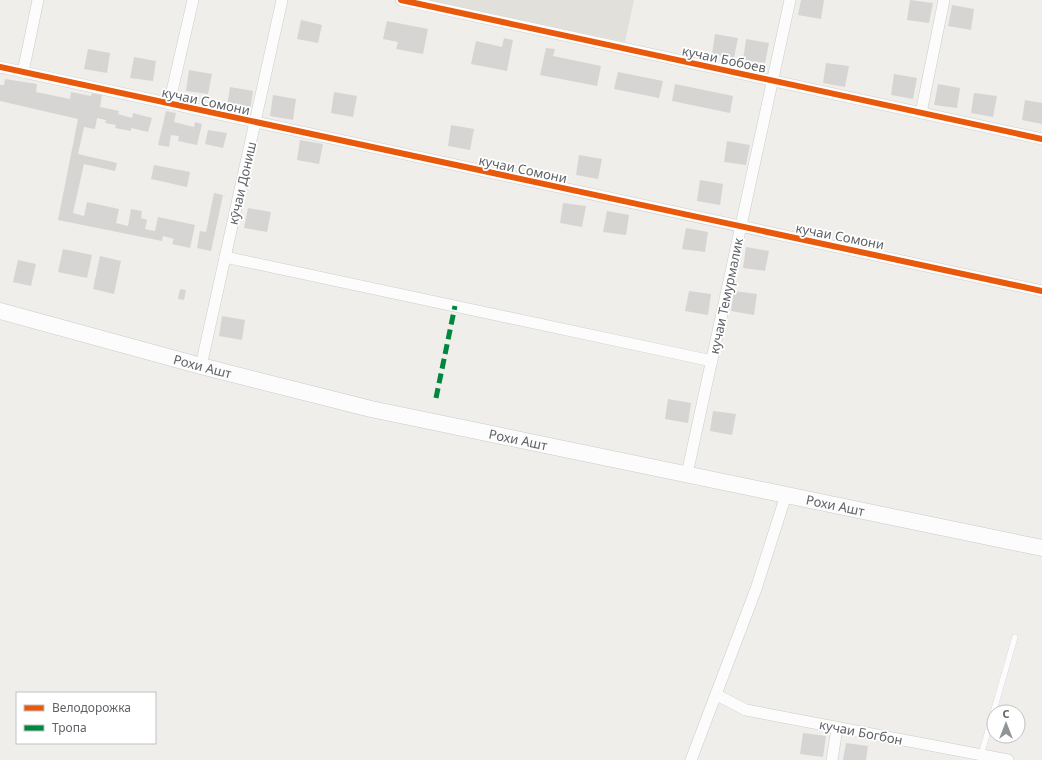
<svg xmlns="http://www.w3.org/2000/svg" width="1042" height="760" font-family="'Noto Sans',sans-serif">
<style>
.education{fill:#e2e0da}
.building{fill:#d6d5d3}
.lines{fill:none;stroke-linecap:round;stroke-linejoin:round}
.lane-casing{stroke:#cbcccc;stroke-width:6}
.street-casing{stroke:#cbcccc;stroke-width:12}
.secondary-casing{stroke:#cacacb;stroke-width:17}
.lane{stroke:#fdfcfc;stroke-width:5.5}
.street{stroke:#fdfcfc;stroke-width:11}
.secondary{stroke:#fdfcfc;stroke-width:16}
.quiet{stroke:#00873e;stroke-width:5;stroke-dasharray:10 5;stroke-linecap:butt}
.cycleway-casing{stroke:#fff;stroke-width:8}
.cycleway{stroke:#e8590c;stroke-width:6}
.labels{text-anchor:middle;stroke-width:3.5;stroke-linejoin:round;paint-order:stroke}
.street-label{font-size:13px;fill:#5f6368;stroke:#fff}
</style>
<rect width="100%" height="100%" fill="#efeeea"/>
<!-- education -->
<path class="education" d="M427,0H634L625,42Z"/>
<!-- building -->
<g class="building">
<path d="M801,0H824L821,19L798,15Z"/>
<path d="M910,0L933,3L929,23L907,20Z"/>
<path d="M952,5L974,9L971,30L948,26Z"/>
<path d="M301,20L322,25L318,43L297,39Z"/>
<path d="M387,21L428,29L423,54L396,49L398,42L383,39Z"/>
<path d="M715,34L738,38L734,58L712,54Z"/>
<path d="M504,38L513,40L507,71L471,64L476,41L502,47Z"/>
<path d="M746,39L769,43L765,63L743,60Z"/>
<path d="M546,48L555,49L553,56L601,66L597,86L540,75Z"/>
<path d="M88,49L110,53L107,73L84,69Z"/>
<path d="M134,57L156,61L153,81L130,78Z"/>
<path d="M826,63L849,66L845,87L823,83Z"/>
<path d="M189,70L212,74L208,94L186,91Z"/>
<path d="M618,72L663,81L659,98L614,89Z"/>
<path d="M894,74L917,78L913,99L891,95Z"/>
<path d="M5,79L37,84L36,92L70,99L71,92L91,96L92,93L102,95L100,107L119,111L118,114L132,118L133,113L152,118L148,132L131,128V131L115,128L116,125L105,123L106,120L97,118L95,129L84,127L78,154L117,163L115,171L84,164L73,213L84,216L87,202L119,209L116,223L128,226L131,209L142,211L141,218L147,220L145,229L155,231L158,217L195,225L190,248L172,244L174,239L163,236L162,241L58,220L78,119L0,101V85H4Z"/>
<path d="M675,84L733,96L730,113L672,101Z"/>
<path d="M938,84L960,88L957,108L934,105Z"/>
<path d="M230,87L253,91L250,111L227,107Z"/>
<path d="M334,92L357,96L353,117L331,113Z"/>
<path d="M974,93L997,96L993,117L971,113Z"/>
<path d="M273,95L296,99L293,120L270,116Z"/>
<path d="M1025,100L1042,103V124L1022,120Z"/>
<path d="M166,111L176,113L174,122L194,127L195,122L202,124L197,145L178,141L179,136L171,135L169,147L158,145Z"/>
<path d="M451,125L474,129L470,150L448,146Z"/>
<path d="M208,130L227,133L223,148L205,144Z"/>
<path d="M300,140L323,144L319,164L297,160Z"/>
<path d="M727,141L750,145L746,165L724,162Z"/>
<path d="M579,155L602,159L598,179L576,175Z"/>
<path d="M154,165L190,172L187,187L151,179Z"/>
<path d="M700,180L723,184L720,205L697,201Z"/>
<path d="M214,193L223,195L211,251L197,248L200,231L206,232Z"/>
<path d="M563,203L586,206L582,227L560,223Z"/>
<path d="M248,208L271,212L267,232L244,228Z"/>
<path d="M607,211L629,215L626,235L603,232Z"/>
<path d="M686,228L708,232L705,252L682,249Z"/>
<path d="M746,247L769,251L765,271L743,268Z"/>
<path d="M63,249L92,255L87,278L58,272Z"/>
<path d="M100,256L121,261L114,294L93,289Z"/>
<path d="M18,260L36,264L31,286L13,282Z"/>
<path d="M180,289L186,290L184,300L178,299Z"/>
<path d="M689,291L711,294L708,315L685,311Z"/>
<path d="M734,291L757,294L754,315L731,311Z"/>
<path d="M222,316L245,320L242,340L219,336Z"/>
<path d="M668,399L691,403L688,423L665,419Z"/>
<path d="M713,411L736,414L732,435L710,431Z"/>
<path d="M803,733L826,736L823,757L800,754Z"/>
<path d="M846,743L868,746L866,760H843Z"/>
</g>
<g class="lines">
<defs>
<path id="lane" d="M981,755L1015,637"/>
<g id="street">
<path d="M401,0L1042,139"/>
<path d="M0,67L1042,291"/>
<path d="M23,72L38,0"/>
<path d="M169,104L193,0"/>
<path d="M921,113L944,0"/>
<path d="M225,257L712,361"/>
<path d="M201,366L282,0"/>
<path d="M687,474L790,0"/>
<path d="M717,695L746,710L1008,760"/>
<path d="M691,760L756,589L786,495"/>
<path d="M832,760L837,728"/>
</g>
<g id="secondary">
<path id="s1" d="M0,311L201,366L371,409L1042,548"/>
</g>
</defs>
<!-- lane casing -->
<use href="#lane" class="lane-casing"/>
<!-- street casing -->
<use href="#street" class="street-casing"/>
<!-- secondary casing -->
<use href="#secondary" class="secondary-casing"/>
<!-- lane -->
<use href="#lane" class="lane"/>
<!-- street -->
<use href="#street" class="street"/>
<!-- secondary -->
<use href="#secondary" class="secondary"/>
<!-- quiet -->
<path class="quiet" d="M436,398L455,306"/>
<defs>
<g id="cycleway">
<path d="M401,0L1042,139"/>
<path d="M0,67L1042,291"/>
</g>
</defs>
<!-- cycleway casing -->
<use href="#cycleway" class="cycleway-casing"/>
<!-- cycleway -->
<use href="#cycleway" class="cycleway"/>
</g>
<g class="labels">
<!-- street labels -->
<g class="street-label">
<text transform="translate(724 59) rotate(12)" y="5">кучаи Бобоев</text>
<text transform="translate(206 101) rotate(12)" y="5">кучаи Сомони</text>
<text transform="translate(523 169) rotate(12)" y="5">кучаи Сомони</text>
<text transform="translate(242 183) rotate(-77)" y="5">кӯчаи Дониш</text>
<text transform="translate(840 236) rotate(11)" y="5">кучаи Сомони</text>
<text transform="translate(726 296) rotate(-78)" y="5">кучаи Темурмалик</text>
<text dy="5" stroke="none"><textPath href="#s1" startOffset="210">Рохи Ашт</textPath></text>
<text dy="5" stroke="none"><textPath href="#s1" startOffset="534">Рохи Ашт</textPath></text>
<text dy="5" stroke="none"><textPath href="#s1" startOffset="858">Рохи Ашт</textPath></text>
<text transform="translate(861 732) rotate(11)" y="5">кучаи Богбон</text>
</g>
</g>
<!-- legend -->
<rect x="16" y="692" width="140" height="52" fill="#ffffff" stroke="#bfc1c3"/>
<rect x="24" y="705" width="20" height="6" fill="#e8590c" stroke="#bfc1c3"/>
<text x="52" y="712" font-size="12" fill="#5f6368">Велодорожка</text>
<rect x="24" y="725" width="20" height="6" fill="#00873e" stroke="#bfc1c3"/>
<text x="52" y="732" font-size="12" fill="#5f6368">Тропа</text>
<!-- north arrow -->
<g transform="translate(1006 724)"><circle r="19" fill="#ffffff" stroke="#bfc1c3"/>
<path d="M0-3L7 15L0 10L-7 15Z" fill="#919496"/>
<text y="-6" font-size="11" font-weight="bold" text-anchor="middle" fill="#5f6368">С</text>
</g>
</svg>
